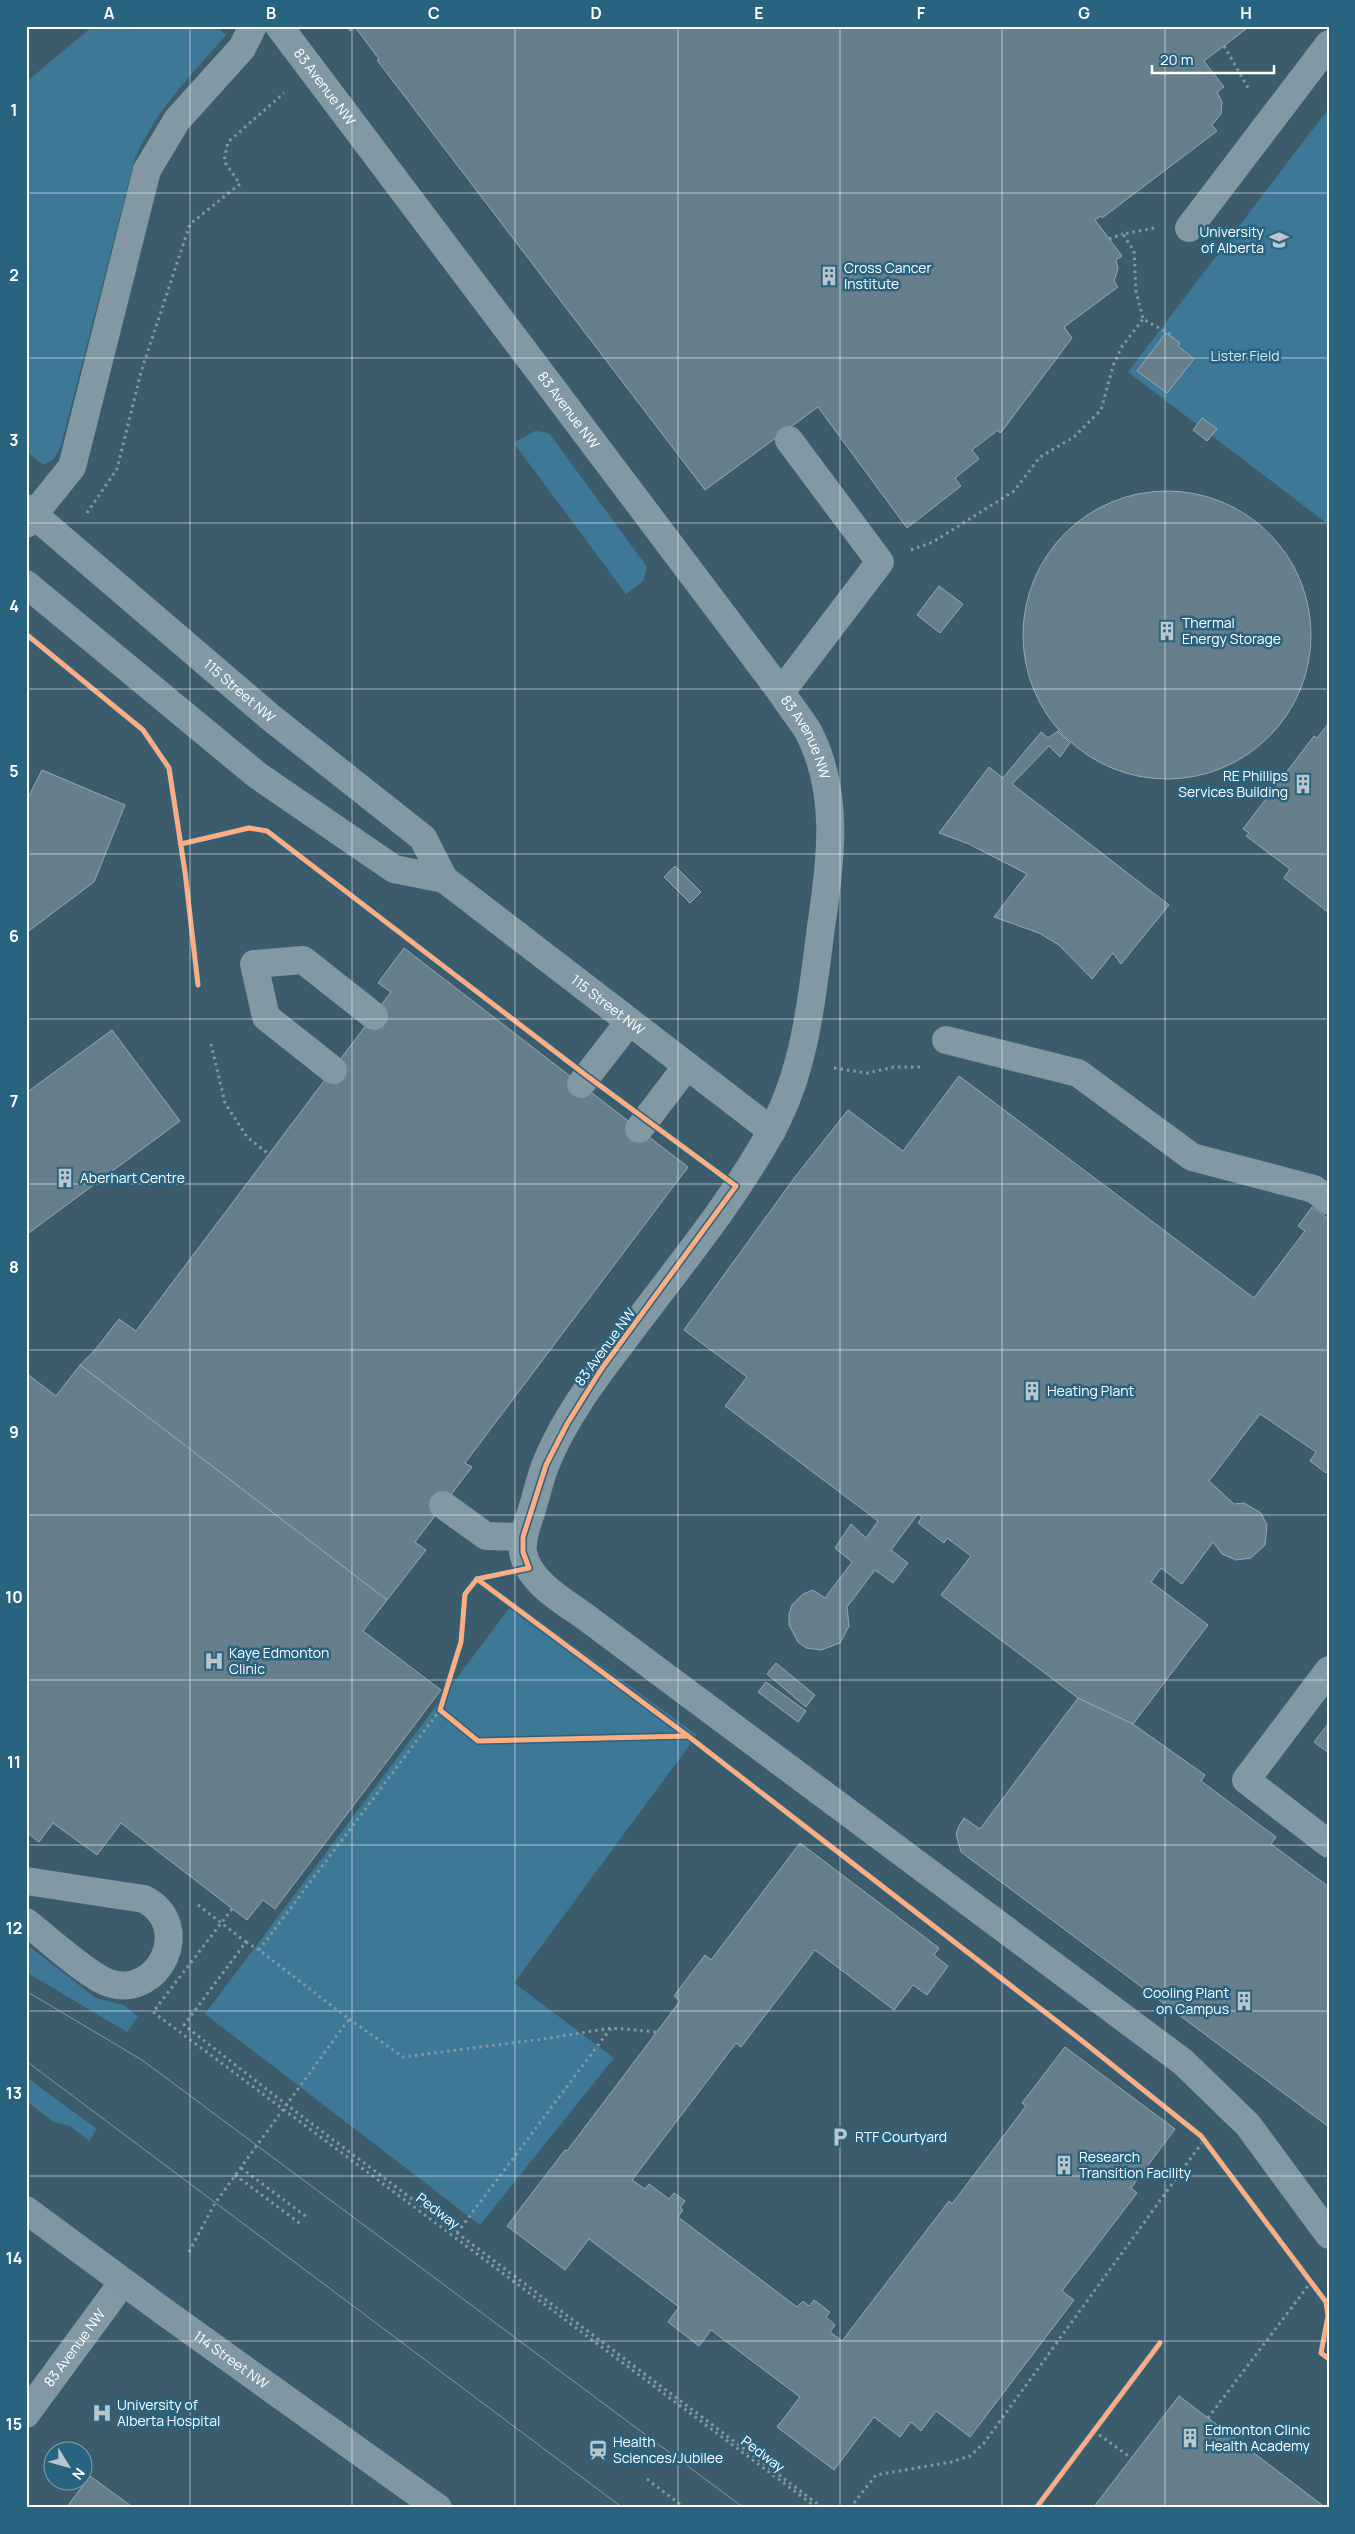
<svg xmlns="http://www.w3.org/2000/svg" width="1355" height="2534" font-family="Manrope,sans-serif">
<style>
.green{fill:#3d7996}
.building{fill:#677f8a;stroke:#95a8b1}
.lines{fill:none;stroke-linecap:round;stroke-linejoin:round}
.path{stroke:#8298a2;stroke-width:3;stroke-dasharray:2.5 4;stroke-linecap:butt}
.minor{stroke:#8298a2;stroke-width:28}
.major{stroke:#8096a1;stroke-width:28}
.tram{stroke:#8298a2;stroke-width:1}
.path-bridge{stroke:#8298a2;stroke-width:3;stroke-dasharray:2.5 4;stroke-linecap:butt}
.cycleway-casing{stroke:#286380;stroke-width:8}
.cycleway{stroke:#ffac80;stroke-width:5}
.grid{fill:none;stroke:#fff;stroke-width:1;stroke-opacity:0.55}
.labels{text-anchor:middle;stroke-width:5;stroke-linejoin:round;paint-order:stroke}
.street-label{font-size:14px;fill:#fff;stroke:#286380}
.poi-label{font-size:14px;fill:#fff;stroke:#286380;text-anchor:start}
.park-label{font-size:14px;fill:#d2eaf5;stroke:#286380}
.neatline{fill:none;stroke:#fff;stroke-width:2}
.grid-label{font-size:16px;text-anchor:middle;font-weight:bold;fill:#fff}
</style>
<rect width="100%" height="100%" fill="#3c5c6c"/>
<!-- green -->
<g class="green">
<path d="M93,26H216L226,35C192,74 156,110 135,158L61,445L54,459L43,465L26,451V82Z"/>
<path d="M1329,108V525L1128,372Z"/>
<path d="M535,431L549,433L647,567L643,581L626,594L514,443Z"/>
<path d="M514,1602L697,1735L514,1983L614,2058L480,2225L205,2014Z"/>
<path d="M26,1944L96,1998L123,2005L138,2016L127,2032L26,1972Z"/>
<path d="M26,2077L97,2129L89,2141L70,2126L54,2122L26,2101Z"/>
</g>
<!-- building -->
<g class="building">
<path d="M346,26H1250L1204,61L1224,87L1217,92L1222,102L1221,114L1212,125L1217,131L1102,218L1101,216L1095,220L1122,256L1116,260L1118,269L1114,281L1118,287L1064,327L1072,338L1002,431L1000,433L998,430L972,450L979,459L955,478L961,486L907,528L818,407L705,490L377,60L379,59L355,27L350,31Z"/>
<path d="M1166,333L1180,343L1178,346L1194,359L1167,393L1137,371Z"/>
<path d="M1202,418L1217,429L1207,441L1193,430Z"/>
<circle cx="1167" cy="635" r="144"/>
<path d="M939,586L963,604L940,633L917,615Z"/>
<path d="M1329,723V913L1284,878L1290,869L1246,836L1249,833L1243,829L1314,736L1317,738Z"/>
<path d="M1058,731L1070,743L1060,757L1049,746L1012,784L1169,905L1121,964L1113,953L1092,979L1059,945L1039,933L994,917L1027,874L969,844L939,833L989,767L1003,778L1041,732L1048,738Z"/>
<path d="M42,770L125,805L94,882L26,933V802Z"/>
<path d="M675,866L701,892L690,903L664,877Z"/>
<path d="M404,948L688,1167L465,1463L472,1467L415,1542L426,1550L387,1600L80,1365L95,1350L119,1319L136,1331L391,992L378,983Z"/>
<path d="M112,1030L180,1121L26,1235V1093Z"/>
<path d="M959,1076L1254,1298L1305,1231L1298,1226L1312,1207L1329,1219V1470L1326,1473L1310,1461L1316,1452L1260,1414L1209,1481L1234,1504L1244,1503L1261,1513L1267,1525L1265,1545L1251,1558L1236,1560L1222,1554L1213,1542L1182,1584L1161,1568L1151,1582L1208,1625L1133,1724L1078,1698L941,1595L971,1556L947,1538L944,1543L918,1523L922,1517L918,1514L891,1550L908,1563L893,1583L875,1570L847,1607L849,1626L840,1643L821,1650L806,1648L798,1642L789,1625V1614L792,1605L803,1594L813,1590L825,1598L852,1562L835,1548L851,1524L866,1538L878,1521L725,1406L747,1377L684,1330L795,1177L848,1110L903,1151Z"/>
<path d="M80,1365L387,1600L363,1631L441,1690L275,1909L263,1900L247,1920L121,1823L97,1855L53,1823L39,1842L26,1832V1373L56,1396Z"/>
<path d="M776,1663L815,1695L806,1707L767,1674Z"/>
<path d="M766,1682L806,1711L798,1722L758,1692Z"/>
<path d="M1078,1698L1133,1724L1205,1775L1201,1781L1276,1837L1271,1844L1329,1887V2127L961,1852L956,1834L959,1826L964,1818L980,1829Z"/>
<path d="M1329,1723V1753L1314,1742Z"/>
<path d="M800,1843L939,1948L934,1955L948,1966L927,1995L913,1985L894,2010L815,1950L741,2047L736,2043L632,2180L645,2189L649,2184L669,2199L674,2193L685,2201L680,2208L683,2210L678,2217L797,2307L803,2301L809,2306L814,2300L830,2312L826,2317L835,2325L830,2332L842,2341L949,2201L952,2204L1026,2106L1022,2103L1065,2047L1175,2129L1131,2188L1137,2193L1062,2291L1074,2300L970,2437L936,2411L921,2431L911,2422L900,2437L874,2417L834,2470L777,2427L800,2397L711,2330L699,2346L668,2322L679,2307L589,2239L565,2270L507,2226L565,2150L567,2151L680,2001L674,1996L705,1955L711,1960Z"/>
<path d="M1179,2396L1208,2418L1326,2508H1093Z"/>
<path d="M90,2476L134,2508H66Z"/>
</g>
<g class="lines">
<!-- path -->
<g class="path">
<path d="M1224,46L1250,91"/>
<path d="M1154,228L1123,234L1134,251L1136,291L1143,319L1173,336L1172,338"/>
<path d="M1109,239L1123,234"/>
<path d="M87,513L117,469L141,372L190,224L240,184L224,161L228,142L284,93"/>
<path d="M911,550L933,542L1014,491L1040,457L1074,437L1101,410L1113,366L1121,348L1143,319"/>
<path d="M211,1044L225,1103L247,1137L270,1155"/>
<path d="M834,1068L867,1073L894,1067H924"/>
<path d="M674,1142L708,1166"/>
<path d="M198,1905L246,1942L184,2025L287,2105L823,2508"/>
<path d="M246,1942L259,1950"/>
<path d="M349,2019L403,2057L543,2039L612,2028L657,2032"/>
<path d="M241,2168L308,2218"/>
<path d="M235,2175L302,2225"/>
<path d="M457,2233L611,2028"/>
<path d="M189,2252L215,2203L349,2019L259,1950L440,1710"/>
<path d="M1208,2418L1311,2282"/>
<path d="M1094,2431L1131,2458"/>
<path d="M647,2479L685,2508"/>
<path d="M814,2508L815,2506"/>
<path d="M850,2508L876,2475L951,2462L970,2456L984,2443L1204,2140"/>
<path d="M1036,2508L1160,2343"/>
</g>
<!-- minor -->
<g class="minor">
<path id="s1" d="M279,26L781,692C789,705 800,718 808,731C840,792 831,861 821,927C812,996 806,1068 772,1130C731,1205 674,1272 623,1341C594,1379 563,1420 545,1466C540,1479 537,1493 533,1506C529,1521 521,1536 523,1552C528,1582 565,1602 587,1618L1183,2062L1248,2125L1329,2235"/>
<path d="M1189,228L1329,44"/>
<path id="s2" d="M26,508L270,717L423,838L444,879L772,1131"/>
<path d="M26,524L72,467L147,170L177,120L242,48L253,26"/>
<path d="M26,584L257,775L394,869L444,879"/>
<path d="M781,692L880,562L789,440"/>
<path d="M946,1040L1078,1073L1192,1157L1314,1189L1329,1201"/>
<path d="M333,1070L266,1017L254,964L303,960L374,1016"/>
<path d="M581,1084L629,1022"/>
<path d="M639,1129L687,1066"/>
<path d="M443,1505L486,1536L523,1537"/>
<path d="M1329,1670L1246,1780L1329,1844"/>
<path d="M26,1881L144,1899C195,1925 159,2000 109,1983C88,1976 46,1937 26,1922"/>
<path id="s3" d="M26,2414L123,2282"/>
</g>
<!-- major -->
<path class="major" id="s4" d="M26,2210L163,2311L438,2508"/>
<!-- tram -->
<g class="tram">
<path d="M26,1991L142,2060L744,2508"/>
<path d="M26,2061L623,2508"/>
</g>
<!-- path-bridge -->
<path class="path-bridge" d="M232,1909L153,2012L817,2508"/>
<defs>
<g id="cycleway">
<path d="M26,634L143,730L169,768L185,872L198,985"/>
<path d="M181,844L249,828L267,831L587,1076L736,1186L602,1368L567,1424L546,1465L523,1537V1552L529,1568L477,1579L465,1594L461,1642L440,1710L478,1741L688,1736"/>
<path d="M477,1579L688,1736L1081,2040L1201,2136L1326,2302L1328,2316L1321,2353L1329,2359"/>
<path d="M1036,2508L1160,2343"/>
</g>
</defs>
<!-- cycleway casing -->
<use href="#cycleway" class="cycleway-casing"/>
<!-- cycleway -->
<use href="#cycleway" class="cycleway"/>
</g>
<!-- grid -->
<path class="grid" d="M190,26V2508M352,26V2508M515,26V2508M678,26V2508M840,26V2508M1002,26V2508M1165,26V2508M26,193H1329M26,358H1329M26,523H1329M26,689H1329M26,854H1329M26,1019H1329M26,1184H1329M26,1350H1329M26,1515H1329M26,1680H1329M26,1845H1329M26,2011H1329M26,2176H1329M26,2341H1329"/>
<!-- icons -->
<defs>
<symbol id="university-bare" viewBox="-9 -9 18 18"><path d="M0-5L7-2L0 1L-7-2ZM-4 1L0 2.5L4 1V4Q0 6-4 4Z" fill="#bbc6cc" stroke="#286380" stroke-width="2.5" paint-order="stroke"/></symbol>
<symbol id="building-bare" viewBox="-9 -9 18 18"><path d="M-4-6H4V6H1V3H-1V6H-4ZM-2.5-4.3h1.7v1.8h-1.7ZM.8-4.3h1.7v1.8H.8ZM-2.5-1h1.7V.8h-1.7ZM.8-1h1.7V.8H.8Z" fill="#bbc6cc" stroke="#286380" stroke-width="2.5" paint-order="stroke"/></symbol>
<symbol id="hospital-bare" viewBox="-9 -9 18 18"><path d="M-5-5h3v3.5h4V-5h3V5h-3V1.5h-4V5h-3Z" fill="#bbc6cc" stroke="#286380" stroke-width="2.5" paint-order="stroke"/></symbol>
<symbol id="parking-bare" viewBox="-9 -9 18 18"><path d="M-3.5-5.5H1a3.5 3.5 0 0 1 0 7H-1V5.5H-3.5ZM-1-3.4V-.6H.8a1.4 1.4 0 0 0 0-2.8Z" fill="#bbc6cc" stroke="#286380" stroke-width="2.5" paint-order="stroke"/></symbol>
<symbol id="station-bare" viewBox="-9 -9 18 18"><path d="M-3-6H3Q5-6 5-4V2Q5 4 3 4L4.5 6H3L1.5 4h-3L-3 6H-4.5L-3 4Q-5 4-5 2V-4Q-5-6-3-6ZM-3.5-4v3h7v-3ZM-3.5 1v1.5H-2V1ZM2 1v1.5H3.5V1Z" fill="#bbc6cc" stroke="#286380" stroke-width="2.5" paint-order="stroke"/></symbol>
</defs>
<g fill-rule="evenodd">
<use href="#university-bare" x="1265" y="226" width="28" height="28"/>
<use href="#building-bare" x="815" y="262" width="28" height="28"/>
<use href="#building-bare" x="1153" y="617" width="28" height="28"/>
<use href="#building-bare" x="1289" y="770" width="28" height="28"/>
<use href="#building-bare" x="51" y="1164" width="28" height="28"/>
<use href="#building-bare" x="1018" y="1377" width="28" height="28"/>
<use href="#hospital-bare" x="200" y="1647" width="28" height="28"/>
<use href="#building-bare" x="1230" y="1987" width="28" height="28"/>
<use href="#parking-bare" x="826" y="2123" width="28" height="28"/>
<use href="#building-bare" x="1050" y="2151" width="28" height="28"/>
<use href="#hospital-bare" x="88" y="2399" width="28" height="28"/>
<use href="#building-bare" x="1176" y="2424" width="28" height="28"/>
<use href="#station-bare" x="584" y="2436" width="28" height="28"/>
</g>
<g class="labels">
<!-- street labels -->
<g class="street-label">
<text dy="5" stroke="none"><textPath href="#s1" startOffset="76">83 Avenue NW</textPath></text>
<text dy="5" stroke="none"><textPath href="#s1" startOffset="481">83 Avenue NW</textPath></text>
<text dy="5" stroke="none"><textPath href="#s2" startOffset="281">115 Street NW</textPath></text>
<text dy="5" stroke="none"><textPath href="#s1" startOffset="886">83 Avenue NW</textPath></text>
<text dy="5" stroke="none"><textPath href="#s2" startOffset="769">115 Street NW</textPath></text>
<text transform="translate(605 1347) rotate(-54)" y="5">83 Avenue NW</text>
<text transform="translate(438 2211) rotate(37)" y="5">Pedway</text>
<text dy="5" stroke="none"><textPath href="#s3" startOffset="82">83 Avenue NW</textPath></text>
<text dy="5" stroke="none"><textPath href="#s4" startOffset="254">114 Street NW</textPath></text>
<text transform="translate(763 2454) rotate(37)" y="5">Pedway</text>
</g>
<!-- poi labels -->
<g class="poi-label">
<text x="1264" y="237" text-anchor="end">University<tspan x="1264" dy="16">of Alberta</tspan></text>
<text x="844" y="273">Cross Cancer<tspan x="844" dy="16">Institute</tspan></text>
<text x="1182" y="628">Thermal<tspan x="1182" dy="16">Energy Storage</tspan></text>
<text x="1288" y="781" text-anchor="end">RE Phillips<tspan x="1288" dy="16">Services Building</tspan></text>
<text x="80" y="1183">Aberhart Centre</text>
<text x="1047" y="1396">Heating Plant</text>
<text x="229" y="1658">Kaye Edmonton<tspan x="229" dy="16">Clinic</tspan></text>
<text x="1229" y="1998" text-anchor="end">Cooling Plant<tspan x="1229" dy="16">on Campus</tspan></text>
<text x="855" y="2142">RTF Courtyard</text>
<text x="1079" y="2162">Research<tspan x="1079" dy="16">Transition Facility</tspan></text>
<text x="117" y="2410">University of<tspan x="117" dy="16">Alberta Hospital</tspan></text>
<text x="1205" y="2435">Edmonton Clinic<tspan x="1205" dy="16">Health Academy</tspan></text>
<text x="613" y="2447">Health<tspan x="613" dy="16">Sciences/Jubilee</tspan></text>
</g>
<!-- park labels -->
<g class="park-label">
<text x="1245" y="361">Lister Field</text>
</g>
</g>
<!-- border -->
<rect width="1355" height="2534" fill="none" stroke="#286380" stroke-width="55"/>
<!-- north arrow -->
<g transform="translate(68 2466) rotate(127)"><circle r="24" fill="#286380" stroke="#7ea1b3"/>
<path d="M0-4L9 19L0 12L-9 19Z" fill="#bbc6cc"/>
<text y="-8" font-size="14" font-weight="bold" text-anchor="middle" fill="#ffffff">N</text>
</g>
<!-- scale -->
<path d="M1152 65v8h122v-8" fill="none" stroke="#ffffff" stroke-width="2.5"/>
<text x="1160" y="65" font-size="15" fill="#ffffff" stroke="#286380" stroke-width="4" paint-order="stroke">20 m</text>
<rect x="28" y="28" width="1300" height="2478" class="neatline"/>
<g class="grid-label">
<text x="109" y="19">A</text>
<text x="271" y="19">B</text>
<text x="434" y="19">C</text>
<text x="596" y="19">D</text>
<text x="759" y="19">E</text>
<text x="921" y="19">F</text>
<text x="1084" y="19">G</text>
<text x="1246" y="19">H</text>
<text x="14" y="116">1</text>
<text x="14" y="281">2</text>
<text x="14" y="446">3</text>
<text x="14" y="612">4</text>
<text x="14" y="777">5</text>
<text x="14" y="942">6</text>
<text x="14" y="1107">7</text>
<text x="14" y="1273">8</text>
<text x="14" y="1438">9</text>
<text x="14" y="1603">10</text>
<text x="14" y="1768">11</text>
<text x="14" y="1934">12</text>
<text x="14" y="2099">13</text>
<text x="14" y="2264">14</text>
<text x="14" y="2430">15</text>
</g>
</svg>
